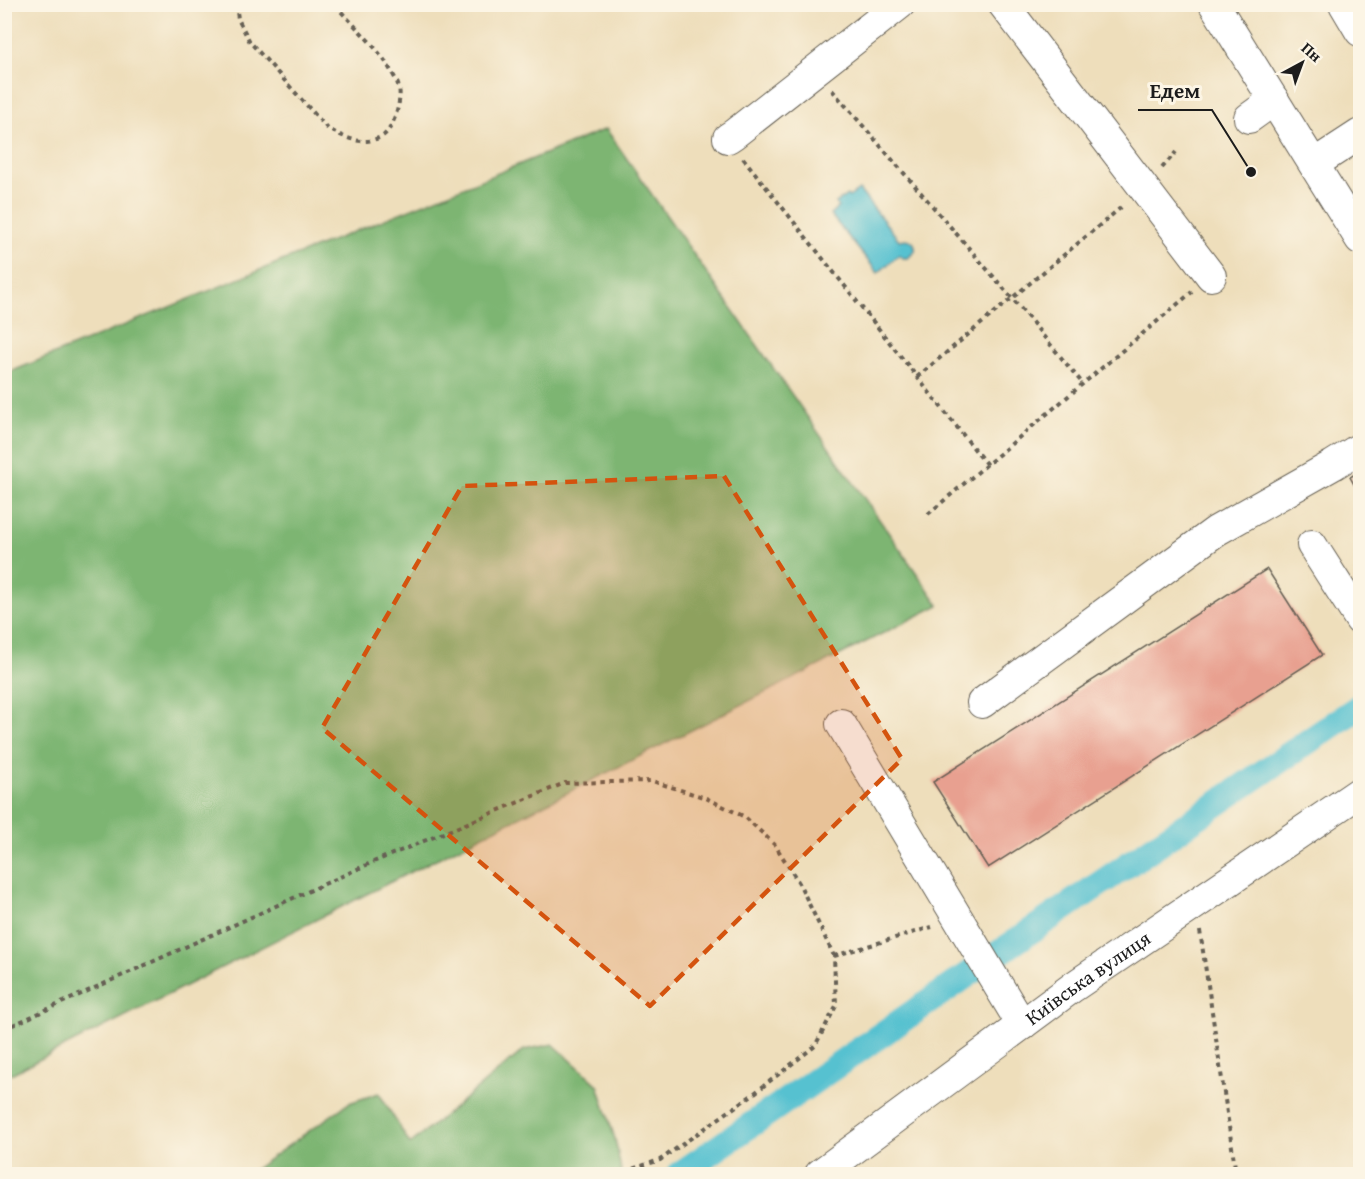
<svg xmlns="http://www.w3.org/2000/svg" width="1365" height="1179" font-family="'Gentium Book Plus',serif">
<style>
.forest{fill:#7db572;stroke:#4c6847;stroke-width:1.5}
.water{fill:#56c1d0;stroke:#396e76;stroke-width:1.5}
.lines{fill:none;stroke-linecap:round;stroke-linejoin:round}
.canal{stroke:#56c1d0;stroke-width:26}
.building{fill:#e8a090}
.minor-casing{stroke:#666054;stroke-width:32}
.path{stroke:#666054;stroke-width:4;stroke-dasharray:4.5 4.5;stroke-linecap:butt}
.minor{stroke:#fff;stroke-width:30}
.marked{fill:#d4530e;fill-opacity:0.2;stroke:#d4530e;stroke-width:4.5;stroke-dasharray:12 8;stroke-linejoin:round}
.labels{text-anchor:middle;stroke-width:6;stroke-linejoin:round;paint-order:stroke}
.street-label{font-size:20px;fill:#1c1c1c;stroke:#fcf5e5}
.leader{fill:none;stroke:#1c1c1c;stroke-width:2}
.callout-dot{fill:#1c1c1c;stroke:#fcf5e5;stroke-width:2}
.callout-label{font-size:21px;text-anchor:middle;font-weight:bold;fill:#1c1c1c;stroke:#fcf5e5;stroke-width:6;stroke-linejoin:round;paint-order:stroke}
</style>
<rect width="100%" height="100%" fill="#fcf5e5"/>
<filter id="ink" filterUnits="userSpaceOnUse"><feTurbulence type="fractalNoise" baseFrequency=".0167" numOctaves="2"/><feDisplacementMap in="SourceGraphic" scale="12" xChannelSelector="R" yChannelSelector="G"/><feConvolveMatrix kernelMatrix="1 2 1 2 8 2 1 2 1" color-interpolation-filters="sRGB"/></filter>
<filter id="wash" filterUnits="userSpaceOnUse"><feTurbulence type="fractalNoise" baseFrequency=".008" numOctaves="4" result="noise"/><feDisplacementMap in="SourceGraphic" scale="24" xChannelSelector="R" yChannelSelector="G"/><feGaussianBlur stdDeviation="1.35" result="paint"/><feColorMatrix in="noise" values="0 0 0 0 0 0 0 0 0 0 0 0 0 0 0 0 0 1.4 0 .05"/><feComposite in="paint" operator="in"/></filter>
<g filter="url(#wash)">
<rect width="100%" height="100%" fill="#eedebb"/>
<!-- forest -->
<g class="forest">
<path d="M606,129L939,605L5,1077V374Z"/>
<path d="M553,1044L598,1085L615,1139L621,1170L619,1174H248L349,1103L379,1093L410,1144L524,1050Z"/>
</g>
<!-- water -->
<path class="water" d="M859,190L899,240C909,238 916,240 915,251L908,258H903L899,255L878,273L830,214L838,207L836,203L847,195L849,197Z"/>
<g class="lines">
<!-- canal -->
<path class="canal" d="M680,1174L1022,937L1360,706"/>
</g>
<g id="blocks">
<!-- building -->
<g class="building">
<path d="M1360,471V495L1350,477Z"/>
<path d="M1267,569L1322,655L988,868L933,782Z"/>
</g>
</g>
</g>
<g filter="url(#ink)">
<use href="#blocks" fill-opacity="0" stroke="#666054" stroke-width="1.5"/>
<g class="lines">
<defs>
<g id="minor">
<path d="M1003,4L1211,276"/>
<path d="M1214,4L1360,239"/>
<path d="M1344,4L1360,31"/>
<path d="M1249,118L1274,100"/>
<path d="M728,138L734,134L900,4"/>
<path d="M1314,164L1360,134"/>
<path d="M1312,545L1360,620"/>
<path d="M982,703L1216,531L1333,465L1360,448"/>
<path d="M841,724L1022,1025"/>
<path id="s1" d="M820,1174L1073,987L1360,792"/>
</g>
</defs>
<!-- minor casing -->
<use href="#minor" class="minor-casing"/>
<!-- path -->
<g class="path">
<path d="M236,4L238,19L250,42L328,129C340,135 353,142 367,141C371,141 380,138 384,135C394,127 402,100 399,88C398,83 394,76 391,71C379,48 352,24 334,4"/>
<path d="M832,90L1012,298L1083,384"/>
<path d="M743,158L987,465"/>
<path d="M1162,168L1176,152"/>
<path d="M917,377L1124,205"/>
<path d="M928,514L1192,292"/>
<path d="M1200,931L1236,1174"/>
<path d="M834,956L932,927"/>
<path d="M4,1029L373,862L565,783L652,781L706,798L745,817L775,845L799,883L834,956L836,1006L815,1046L752,1095L660,1160L632,1169"/>
</g>
<!-- minor -->
<use href="#minor" class="minor"/>
</g>
</g>
<!-- marked area -->
<path class="marked" d="M724,476L902,759L650,1006L322,728L462,486Z"/>
<g class="labels">
<!-- street labels -->
<g class="street-label">
<text dy="7" stroke="none"><textPath href="#s1" startOffset="332">Київська вулиця</textPath></text>
</g>
</g>
<!-- callouts -->
<path class="leader" d="M1251 172L1212 110H1138"/>
<circle class="callout-dot" cx="1251" cy="172" r="6"/>
<g class="callout-label">
<text x="1175" y="98">Едем</text>
</g>
<!-- margin -->
<rect width="1365" height="1179" fill="none" stroke="#fcf5e5" stroke-width="24"/>
<!-- north arrow -->
<g transform="translate(1302 63) rotate(41)" stroke="#fcf5e5" stroke-width="4.5" paint-order="stroke">
<path d="M0-4.5L10 22L0 15L-10 22Z" fill="#1c1c1c"/>
<text y="-9" font-size="16" font-weight="bold" text-anchor="middle" fill="#1c1c1c">Пн</text>
</g>
</svg>
